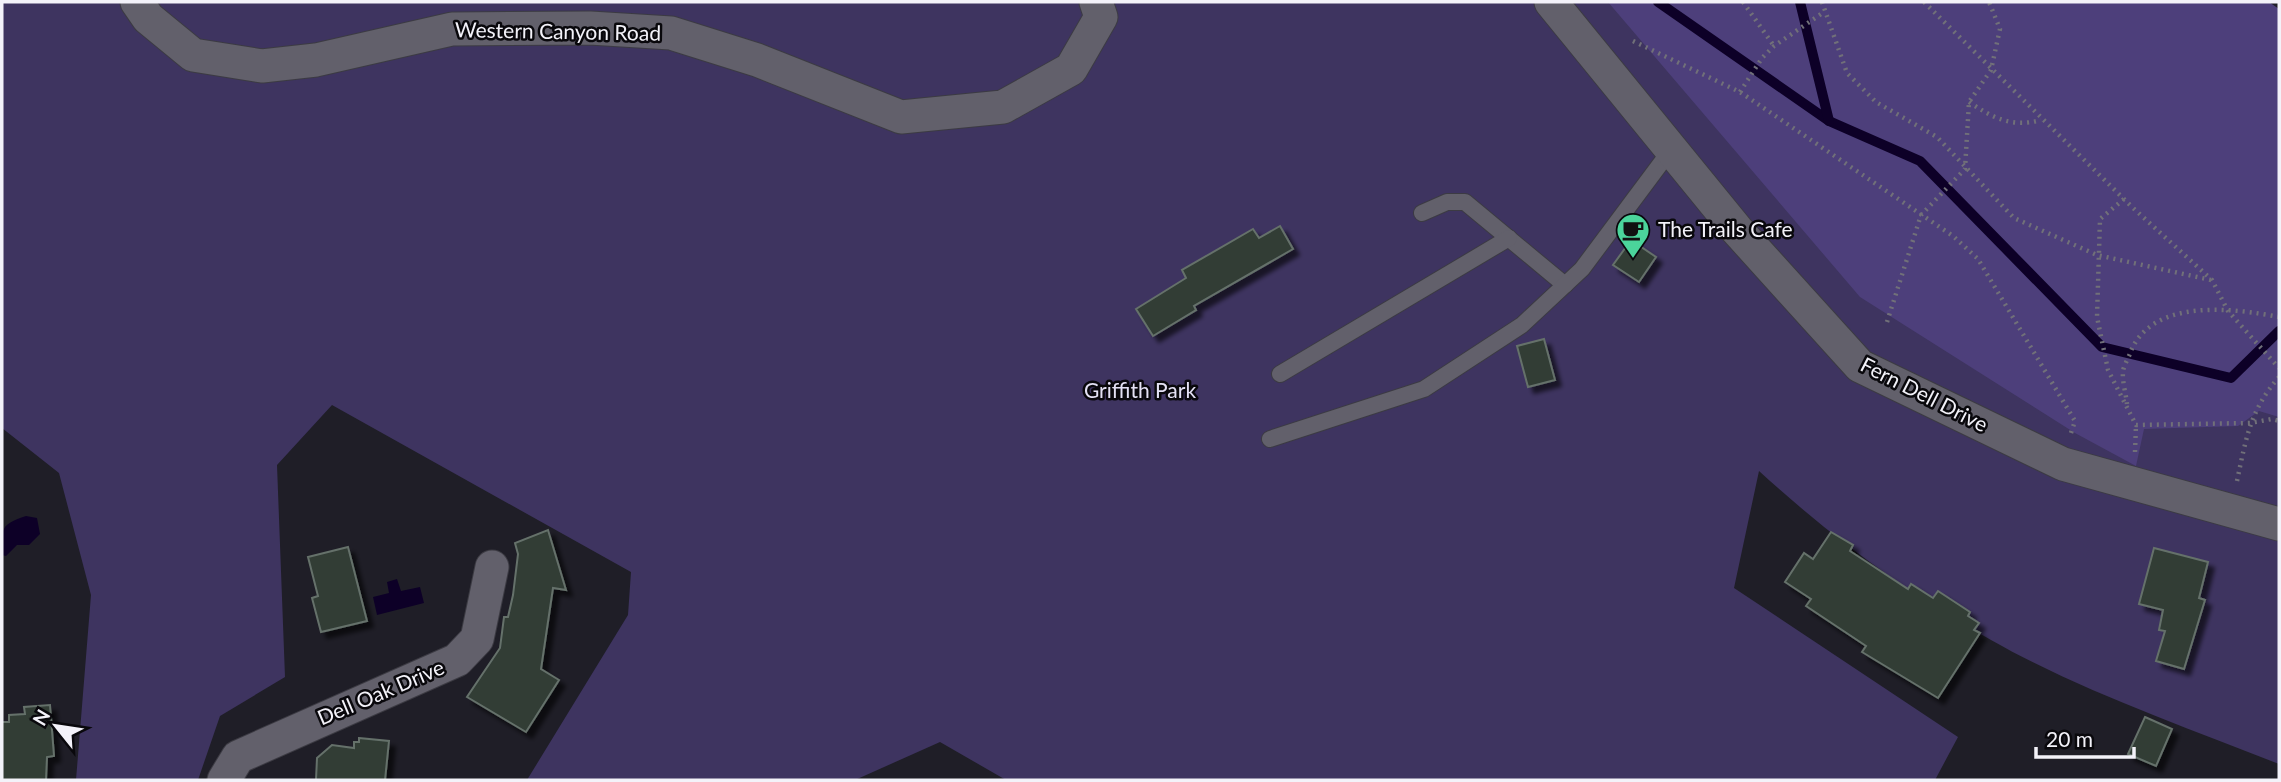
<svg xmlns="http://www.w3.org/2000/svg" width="2281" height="782" font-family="Lato,sans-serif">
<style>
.green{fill:#3e3460}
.forest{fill:#4d3f7b}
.water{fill:#0d0027}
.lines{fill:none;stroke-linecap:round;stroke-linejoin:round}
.stream{stroke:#0d0027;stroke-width:10}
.building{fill:#313c36;stroke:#65716a;stroke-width:2;filter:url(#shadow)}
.lane-casing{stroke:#3c3b43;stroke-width:18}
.street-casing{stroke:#3c3b43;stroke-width:35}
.path{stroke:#717079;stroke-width:4.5;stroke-dasharray:2 5;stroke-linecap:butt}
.lane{stroke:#62606b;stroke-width:16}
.street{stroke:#62606b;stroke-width:33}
.labels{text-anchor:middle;stroke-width:5;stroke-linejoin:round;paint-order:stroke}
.street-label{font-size:21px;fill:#f3f2f9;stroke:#09080c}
.poi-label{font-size:21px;fill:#f3f2f9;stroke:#09080c;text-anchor:start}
.park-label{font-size:21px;fill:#e4e1f4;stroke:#09080c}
</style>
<defs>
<filter id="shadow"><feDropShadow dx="6" dy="6" stdDeviation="2" flood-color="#0009"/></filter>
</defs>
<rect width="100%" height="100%" fill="#1f1e27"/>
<!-- green -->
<path class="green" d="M2,2H2156L2279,102V764C2185,727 2079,690 1991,640C1907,593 1830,536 1759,471L1734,588L1958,737L1935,780H1006L940,742L855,780H527L628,615L631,572L332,405L277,465L285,677L220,716L198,780H76L91,595L59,473L2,428Z"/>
<!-- forest -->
<path class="forest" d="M1608,2H2269L2279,9V417L2259,411L2238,426L2144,429L2136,466L2075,433L1860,297Z"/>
<!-- water -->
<g class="water">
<path d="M26,516L37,518L40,534L29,545H17L6,556L2,555C2,527 0,525 26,516Z"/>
<path d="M397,579L401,591L420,587L424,603L377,615L373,597L389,593L387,582Z"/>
</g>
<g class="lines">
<!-- stream -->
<g class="stream">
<path d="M1658,2L1829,121L1920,161L2102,347L2231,378L2279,331"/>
<path d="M1800,2L1829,121"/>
</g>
</g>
<!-- building -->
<g class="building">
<path d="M1280,226L1293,249L1194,306L1196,310L1153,336L1136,309L1186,278L1182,270L1253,229L1259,238Z"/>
<path d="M1631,240L1656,257L1639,282L1613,265Z"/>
<path d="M1544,339L1555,380L1528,387L1517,346Z"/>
<path d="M548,530L566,590L553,588L541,669L559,680L526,732L467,697L500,648L504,617H508L513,595L518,554L515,543Z"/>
<path d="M1831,532L1853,545L1850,551L1908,589L1911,584L1933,598L1938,591L1970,612L1968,616L1979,623L1974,630L1980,633L1938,698L1862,652L1866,646L1806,606L1811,599L1785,582L1804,553L1813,559Z"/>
<path d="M348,547L367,621L321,632L312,598L318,596L308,557Z"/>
<path d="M2154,548L2208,562L2199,598L2205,600L2184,669L2156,661L2165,631L2159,630L2163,610L2139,604Z"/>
<path d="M50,705L54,756L47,757L46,780H2V722H9V715L25,714L24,707Z"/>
<path d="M2145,717L2172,729L2156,766L2128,754Z"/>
<path d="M359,738L389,741L385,780H316L317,758L332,745L354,748V742H359Z"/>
</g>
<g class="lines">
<defs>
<g id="lane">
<path d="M1422,213L1447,202H1465L1565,285"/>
<path d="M1280,374L1509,238"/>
<path d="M1270,439L1424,389L1522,325L1582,269L1670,151"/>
</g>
<g id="street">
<path d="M137,2L148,18L193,55L262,66L316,60L452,29L590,28L671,33L757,60L901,117L1003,107L1071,69L1101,17L1096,2"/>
<path d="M1551,2L1737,230L1860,366L2063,464L2279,524"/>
<path d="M224,780L238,757L457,660L477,639L492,567"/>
</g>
</defs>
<!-- lane casing -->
<use href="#lane" class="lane-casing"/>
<!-- street casing -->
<use href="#street" class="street-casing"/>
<!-- path -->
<g class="path">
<path d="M1743,2L1774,46"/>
<path d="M1822,2L1847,73L1876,102L1937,137L2014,218L2097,255L2211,280"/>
<path d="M1924,2L2132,207L2212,280L2228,311L2279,368"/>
<path d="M1633,41L1740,92L1953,236L1978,259L2075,421L2071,433"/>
<path d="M1740,92L1762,58L1774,46L1824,12"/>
<path d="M1969,102C1993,118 2012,128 2041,120"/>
<path d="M2124,199L2100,219L2097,317L2108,370L2136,425L2250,423L2272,419L2279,421"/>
<path d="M1887,322L1921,215L1965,169L1969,102L1991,70L2000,29L1989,2"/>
<path d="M2127,404C2126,394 2122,381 2123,371C2124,365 2129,357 2131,351C2153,298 2233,308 2279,317"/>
<path d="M2135,452L2136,425"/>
<path d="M2237,481C2246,439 2250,410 2279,377"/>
</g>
<!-- lane -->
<use href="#lane" class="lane"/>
<!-- street -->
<use href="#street" class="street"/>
</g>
<!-- icons -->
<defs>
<symbol id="cafe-pin" viewBox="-11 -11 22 30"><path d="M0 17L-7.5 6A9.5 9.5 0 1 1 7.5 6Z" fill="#4bd49b" stroke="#09080c"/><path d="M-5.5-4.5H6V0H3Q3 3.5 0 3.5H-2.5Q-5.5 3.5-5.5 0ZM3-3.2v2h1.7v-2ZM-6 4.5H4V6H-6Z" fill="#111"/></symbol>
</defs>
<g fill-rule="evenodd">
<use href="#cafe-pin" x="1614" y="211" width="38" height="52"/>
</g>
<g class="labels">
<!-- street labels -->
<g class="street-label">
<text transform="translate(558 32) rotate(1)" y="7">Western Canyon Road</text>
<text transform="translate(1924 395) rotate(27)" y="7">Fern Dell Drive</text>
<text transform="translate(381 693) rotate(-23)" y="7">Dell Oak Drive</text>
</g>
<!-- poi labels -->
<g class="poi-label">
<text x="1658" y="237">The Trails Cafe</text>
</g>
<!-- park labels -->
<g class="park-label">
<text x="1140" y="398">Griffith Park</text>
</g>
</g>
<!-- border -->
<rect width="2281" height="782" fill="none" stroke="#f3f2f9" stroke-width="7"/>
<!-- north arrow -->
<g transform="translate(56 726) rotate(300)" stroke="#09080c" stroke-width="5" paint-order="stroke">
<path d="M0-5L12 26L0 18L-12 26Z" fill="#f3f2f9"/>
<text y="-10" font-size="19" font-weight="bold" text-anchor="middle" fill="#f3f2f9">N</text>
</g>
<!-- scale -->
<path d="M2036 747v10h98v-10" fill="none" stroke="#f3f2f9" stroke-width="3.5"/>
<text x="2046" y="747" font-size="21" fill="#f3f2f9" stroke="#09080c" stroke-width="5" paint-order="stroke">20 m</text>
</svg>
